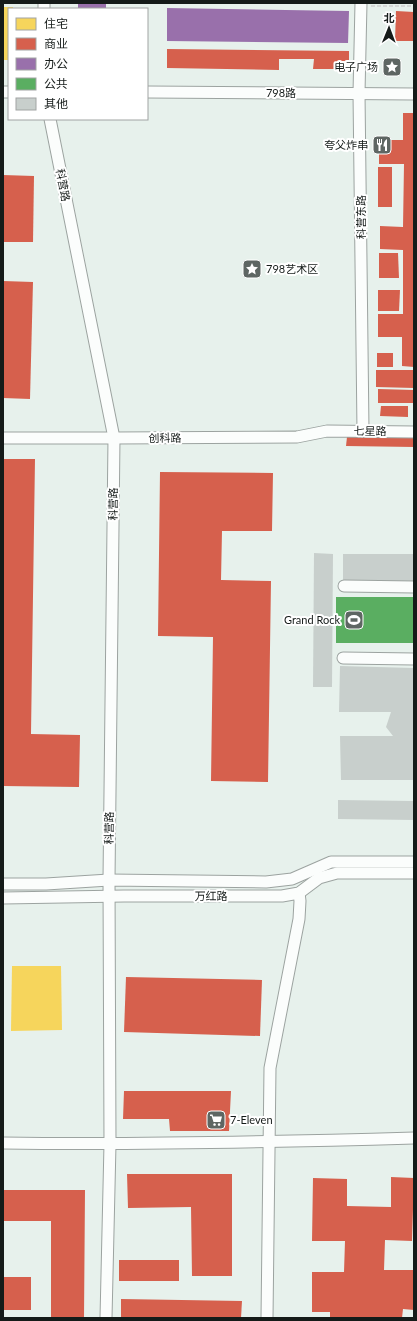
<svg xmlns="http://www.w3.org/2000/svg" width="417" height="1321" font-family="Lato,'Noto Sans SC',sans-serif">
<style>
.homes{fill:#f6d55c}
.shops{fill:#d6604d}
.offices{fill:#9970ab}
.public{fill:#5aae61}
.building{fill:#c8cfcc}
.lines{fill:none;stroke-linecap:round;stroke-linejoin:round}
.minor-casing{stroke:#9ca3a0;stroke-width:13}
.path{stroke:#d4d8d6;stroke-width:2;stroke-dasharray:4 2;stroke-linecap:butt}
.minor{stroke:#fbfdfc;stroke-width:11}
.labels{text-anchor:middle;stroke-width:4;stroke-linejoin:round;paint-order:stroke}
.poi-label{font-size:11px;fill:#151b19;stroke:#fff;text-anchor:end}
.street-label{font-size:11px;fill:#151b19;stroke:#fff}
</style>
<rect width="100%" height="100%" fill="#e7f1ec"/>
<!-- homes -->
<g class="homes">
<path d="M3,7H13V9H9V60H3Z"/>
<path d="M12,966H61L62,1030L11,1031Z"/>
</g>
<!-- shops -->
<g class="shops">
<path d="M396,11L414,12V41H395Z"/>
<path d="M167,49L349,51V61H337V69H313L314,59H279V70L167,68Z"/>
<path d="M403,113H414V367L402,366V337H378V314H403V250L380,249V226L403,227L404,164H379V140H403Z"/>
<rect x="378" y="167" width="14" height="40"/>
<path d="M3,175L34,176L33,242H3Z"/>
<path d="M379,253H398L399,278H379Z"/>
<path d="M3,281L33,282L30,399L3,398Z"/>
<path d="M378,290H400L399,311H378Z"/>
<rect x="377" y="353" width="16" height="14"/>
<path d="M376,370H414V388L376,387Z"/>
<path d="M378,389L414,390V403H378Z"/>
<path d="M381,406H408V417L380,416Z"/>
<path d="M347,437L414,438V447L346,446Z"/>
<path d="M3,459H35L31,734L80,735L79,787L3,786Z"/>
<path d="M160,472L273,473L272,531H222L221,580L271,581L268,782L211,781L213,637L158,636Z"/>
<path d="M126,977L262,980L260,1036L124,1032Z"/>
<path d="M124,1091H231L229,1131H170L169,1119H123Z"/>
<path d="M127,1174H232V1276H192L191,1207L128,1208Z"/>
<path d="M391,1177L414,1178L412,1241L385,1240L384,1270H414V1310L403,1309L402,1318H330V1312H312V1272H344L345,1241H312L313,1178L347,1179V1206L391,1207Z"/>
<path d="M3,1190H85L84,1318H51V1221H3Z"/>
<rect x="119" y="1260" width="60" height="21"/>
<rect x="3" y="1277" width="28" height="33"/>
<path d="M121,1299L242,1301L241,1318H121Z"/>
</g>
<!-- offices -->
<g class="offices">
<rect x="78" y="3" width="28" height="6"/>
<path d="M167,8L349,11L348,43L167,41Z"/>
</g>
<!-- public -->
<rect class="public" x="336" y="597" width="78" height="46"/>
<!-- building -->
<g class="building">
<path d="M314,553L333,554L332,687H313Z"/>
<rect x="343" y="554" width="71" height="27"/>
<path d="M340,666L414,668V780H341L340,736H393L386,727L391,712H339Z"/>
<path d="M338,800L414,801V820L338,819Z"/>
</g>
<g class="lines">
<defs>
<g id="minor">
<path d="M44,3V9"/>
<path d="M361,3L359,93L363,431"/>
<path d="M3,92H9"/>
<path d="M147,92L414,94"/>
<path d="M50,119L114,438L109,880L110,1144L106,1318"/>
<path d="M3,438H114L297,437L327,431L414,432"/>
<path d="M344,586L414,587"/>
<path d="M343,658L414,659"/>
<path d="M3,884H46L109,880L266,882L292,879L331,862H414"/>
<path d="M3,898L124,896H282L299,893L319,878L337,873H414"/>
<path d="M3,1143C140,1145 277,1142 414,1138"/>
<path d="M267,1318L270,1068L299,919L300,901L299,893"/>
</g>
</defs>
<!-- minor casing -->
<use href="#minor" class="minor-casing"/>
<!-- path -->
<path class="path" d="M371,6H414"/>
<!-- minor -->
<use href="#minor" class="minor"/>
</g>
<!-- icons -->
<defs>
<symbol id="sight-square" viewBox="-11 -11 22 22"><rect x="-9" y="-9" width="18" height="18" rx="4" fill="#5e6663" stroke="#fff"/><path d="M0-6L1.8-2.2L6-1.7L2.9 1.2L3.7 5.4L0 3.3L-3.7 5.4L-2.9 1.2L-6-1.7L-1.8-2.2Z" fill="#fff"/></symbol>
<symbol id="restaurant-square" viewBox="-11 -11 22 22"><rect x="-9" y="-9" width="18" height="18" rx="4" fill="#5e6663" stroke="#fff"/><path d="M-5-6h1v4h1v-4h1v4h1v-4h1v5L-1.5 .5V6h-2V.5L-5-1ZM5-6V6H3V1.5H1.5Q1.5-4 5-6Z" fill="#fff"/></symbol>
<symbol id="stadium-square" viewBox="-11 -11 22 22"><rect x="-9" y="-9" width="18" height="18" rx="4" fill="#5e6663" stroke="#fff"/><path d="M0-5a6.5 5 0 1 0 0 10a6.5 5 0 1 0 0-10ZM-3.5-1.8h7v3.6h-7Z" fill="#fff"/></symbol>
<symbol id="supermarket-square" viewBox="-11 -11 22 22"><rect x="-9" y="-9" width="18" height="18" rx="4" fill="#5e6663" stroke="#fff"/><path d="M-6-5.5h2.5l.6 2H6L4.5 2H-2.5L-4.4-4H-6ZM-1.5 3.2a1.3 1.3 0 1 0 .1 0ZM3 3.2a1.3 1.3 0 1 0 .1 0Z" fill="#fff"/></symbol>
</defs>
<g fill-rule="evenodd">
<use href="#sight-square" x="381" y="56" width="22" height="22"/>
<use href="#restaurant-square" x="371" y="134" width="22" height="22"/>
<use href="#sight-square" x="241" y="258" width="22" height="22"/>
<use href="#stadium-square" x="343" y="609" width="22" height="22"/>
<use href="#supermarket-square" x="205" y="1109" width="22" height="22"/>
</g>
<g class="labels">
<!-- poi labels -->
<g class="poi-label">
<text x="378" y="71">电子广场</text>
<text x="368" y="149">夸父炸串</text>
<text x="266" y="273" text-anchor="start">798艺术区</text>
<text x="340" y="624">Grand Rock</text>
<text x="230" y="1124" text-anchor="start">7-Eleven</text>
</g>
<!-- street labels -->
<g class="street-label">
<text x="281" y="97">798路</text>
<text transform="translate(63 185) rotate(79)" y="4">科营路</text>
<text transform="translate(361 217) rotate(-90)" y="4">科营东路</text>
<text transform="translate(370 431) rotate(1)" y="4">七星路</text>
<text transform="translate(165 438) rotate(-1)" y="4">创科路</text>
<text transform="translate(113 504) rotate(-89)" y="4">科营路</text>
<text transform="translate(109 828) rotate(-89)" y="4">科营路</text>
<text x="211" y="900">万红路</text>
</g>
</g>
<!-- border -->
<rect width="417" height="1321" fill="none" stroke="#151b19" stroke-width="8"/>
<!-- legend -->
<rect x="8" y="8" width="140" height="112" fill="#ffffff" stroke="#a1a4a3"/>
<rect x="16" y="18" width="20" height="12" fill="#f6d55c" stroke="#a1a4a3"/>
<text x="44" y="28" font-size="12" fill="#151b19">住宅</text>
<rect x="16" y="38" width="20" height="12" fill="#d6604d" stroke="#a1a4a3"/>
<text x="44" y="48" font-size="12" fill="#151b19">商业</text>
<rect x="16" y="58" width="20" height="12" fill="#9970ab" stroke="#a1a4a3"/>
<text x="44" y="68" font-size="12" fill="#151b19">办公</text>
<rect x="16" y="78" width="20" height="12" fill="#5aae61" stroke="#a1a4a3"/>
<text x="44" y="88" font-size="12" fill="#151b19">公共</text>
<rect x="16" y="98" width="20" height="12" fill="#c8cfcc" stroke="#a1a4a3"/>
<text x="44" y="108" font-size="12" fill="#151b19">其他</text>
<!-- north arrow -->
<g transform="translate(389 28) rotate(1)" stroke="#ffffff" stroke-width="3" paint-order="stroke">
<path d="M0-3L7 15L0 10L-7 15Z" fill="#151b19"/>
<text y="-6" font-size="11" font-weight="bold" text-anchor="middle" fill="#151b19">北</text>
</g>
</svg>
